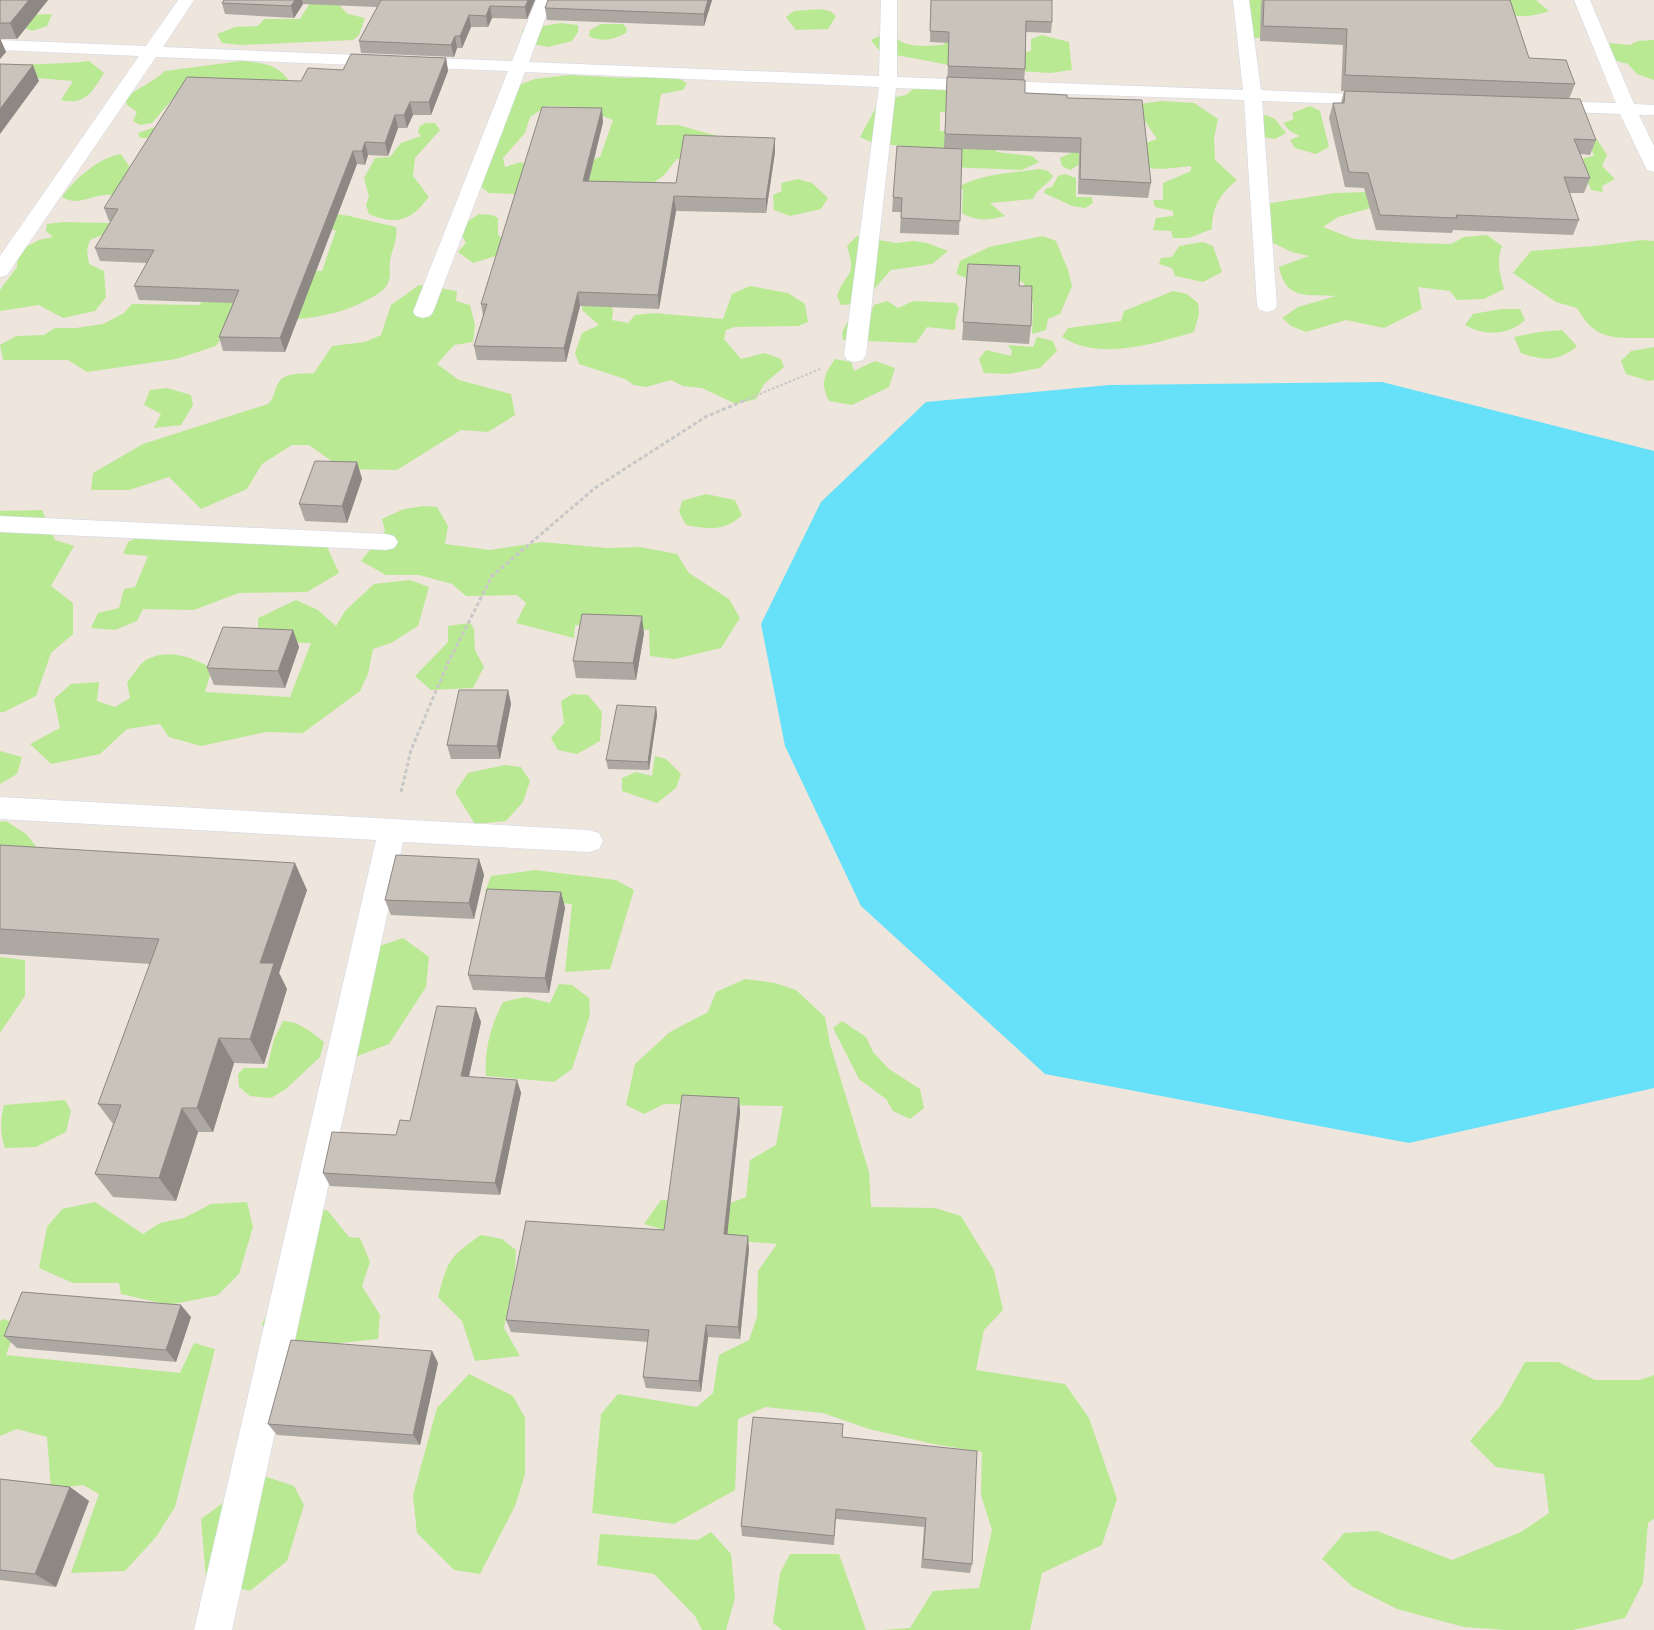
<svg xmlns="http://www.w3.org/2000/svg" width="1654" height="1630" font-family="Helvetica,sans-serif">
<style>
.green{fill:#bae994}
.water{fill:#66e1f9}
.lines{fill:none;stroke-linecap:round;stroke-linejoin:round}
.minor-casing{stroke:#d1d7e5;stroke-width:1}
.path-far1{stroke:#c8c8c8;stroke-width:2;stroke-dasharray:2.5 2;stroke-linecap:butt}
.path{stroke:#c8c8c8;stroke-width:3;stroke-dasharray:4 2.5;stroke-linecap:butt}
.minor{fill:#fff;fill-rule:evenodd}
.wall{fill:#ada8a1}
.shaded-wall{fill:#8d8883}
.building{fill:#c9c3bb;stroke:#8d8883}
</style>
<rect width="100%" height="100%" fill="#eee5dc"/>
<!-- green -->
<g class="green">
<path d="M342,0L340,6L348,14L365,18L359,35L353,40L241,45L222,43L217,34L235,27L258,26L264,19H300L310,3Z"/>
<path d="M1235,0H1298L1264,37L1243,40L1237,34Z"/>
<path d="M1472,0H1536L1549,11C1517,22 1501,14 1472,0Z"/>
<path d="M820,9L830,11L836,16L828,29L796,30L786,17L794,11Z"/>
<path d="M52,14L47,26L32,31L23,27L28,15Z"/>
<path d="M560,23L578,25V32L572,41L548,47L524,42L522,30Z"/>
<path d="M601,24H623L627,29L626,33C614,39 602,43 589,36L590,30Z"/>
<path d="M882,35H893C905,49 925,46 943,45L948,40L1017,54L1031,51V39L1042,35L1069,42L1072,70L1051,73L965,68L880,52L871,40Z"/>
<path d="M1654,40V80L1637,74L1628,64L1601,57L1608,43L1630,45L1638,41Z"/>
<path d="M89,61L104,73C93,91 85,106 61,100L73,81L37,78L0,66C30,63 59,65 89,61Z"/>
<path d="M241,61C269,63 282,65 295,91L153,138H140L138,133L166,123L183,87L152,123L140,125L133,121L137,112L127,105L125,98C138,88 153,82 165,71Z"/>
<path d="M569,75L626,78L674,76L687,83L683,90L661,94L656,125H678L732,140L696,158L677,159L664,175L640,193L609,300L613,311L612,320L628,323L635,315L654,313L723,319L732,294L750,286L788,293L805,304L808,322L798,326L735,327L726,330L724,339L741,359L765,353L781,359L784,367L764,384L756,399L736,404L702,388L683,386L671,380L646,387L634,385L625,379L579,364L575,353L582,333L599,325L582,310L584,295L580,165L600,157L613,120L580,107L547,106L530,117L525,133L503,158L505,167L521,162L533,169L520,198L514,194L489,193L477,184L479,144L499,139L504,129L503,119L513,87L535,79Z"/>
<path d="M967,81L998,114L940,112V131L998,135L996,152L1032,156L1039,162L1022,170L947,167L909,146L875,144L860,137L880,100L906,95L914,88Z"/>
<path d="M1161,101L1194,103L1218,119L1214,138L1215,160L1237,180C1220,194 1212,207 1212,229L1189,238H1173L1171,231L1153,230L1156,218L1173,216V211L1155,207L1153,200H1163V183L1191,171V166L1163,169L1080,164L1070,170L1062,166L1060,158L1099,140L1149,142L1157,139L1134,105Z"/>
<path d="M1310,106L1320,111L1329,147L1316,154L1295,148L1290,140L1300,136L1290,131L1283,123L1294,119L1292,113Z"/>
<path d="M1266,115L1275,119L1286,133L1275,139L1256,136L1263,116Z"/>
<path d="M426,123H435L440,130L415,158L413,176L429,197C411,220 398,226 369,214L366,205L369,197L364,178L375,158L390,157L401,143L421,136L418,132L420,126Z"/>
<path d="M1587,135L1596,138L1607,155L1602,166L1615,179L1602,186L1603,192L1591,190L1585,175L1583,158L1594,156Z"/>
<path d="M121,154L135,175L123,194C115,195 106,194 98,196C85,199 74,205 62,197C76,178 98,158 121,154Z"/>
<path d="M1040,169L1048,171L1053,176C1047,186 1036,189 1033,199L990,203L1005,216C989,220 977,222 962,213L963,189L957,188C980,173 1013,173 1040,169Z"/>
<path d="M1065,174L1076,178V197H1092L1093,203L1085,208L1072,206L1044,193L1045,189L1052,187L1058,176Z"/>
<path d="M798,179L812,183L828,198L821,209L790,216L774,210L773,195L782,191L781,183Z"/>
<path d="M1370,192L1379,206L1338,217L1323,227L1354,239L1409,243L1451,244L1464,237L1487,235L1502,246C1496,261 1500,274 1504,289L1484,299L1457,300L1450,291L1418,287L1422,309L1384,328L1346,320L1306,332L1291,326L1282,318L1298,307L1336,296C1307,294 1286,301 1279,267L1309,256L1292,252L1265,239V204L1335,193Z"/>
<path d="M324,212L349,216L396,227C398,240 392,248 390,261C389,267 391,274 389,280C387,290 375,296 367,300C326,322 280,322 236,316L216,346L176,359L87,372L68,360H3L0,345L16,336L44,335L55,328H76L103,324L124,313L132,304L200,305L208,287L249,269L322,271L336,230L301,229Z"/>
<path d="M479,214L492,215L498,218V235L512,246L509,252L473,263L458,252L466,243L461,233L465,223Z"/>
<path d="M63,222L109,223L119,228L90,240L87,250L89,264L104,271L106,297L95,311L63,318L39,305L0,311V290L17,267V252L39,240L53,237L46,231L47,224Z"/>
<path d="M857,236L896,243L914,241L927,243L948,251L932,264L891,270L874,289L871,303L841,305L837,296C847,269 857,278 847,246Z"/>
<path d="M1043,236L1056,241L1068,270L1072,286L1060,314L1048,319L1046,330L1032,334L1033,302L1024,299V283L1018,280L966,278L956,274L960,261L989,247Z"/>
<path d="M1642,240L1654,241V338C1618,337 1597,344 1577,308L1556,302L1513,273L1531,251L1595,246Z"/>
<path d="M1203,242L1213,246L1222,272L1203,282L1175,276L1172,268L1159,264L1161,258L1172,257L1179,246Z"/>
<path d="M419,285L457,291L456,301L470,305L475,325L473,342L454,345L437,364L459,380L511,394L515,415L488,432L461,430L397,470L343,469L309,445H292L262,464L247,489L201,509L169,477L129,490H91L93,473L143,444L268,404C275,398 274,389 279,382C285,372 304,374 314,373L332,346L365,342L381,335L391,305Z"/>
<path d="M1173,291L1187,294L1198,303L1199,314L1194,332C1153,344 1100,361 1062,337L1068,328L1121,321L1124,311Z"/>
<path d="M887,301L898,308L913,301L956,303L959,308L956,318L955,330L927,327L916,343L843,340L842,333L847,322L867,321L874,305Z"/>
<path d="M1501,309H1520L1525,320C1508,336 1484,336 1465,325L1473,314Z"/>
<path d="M1562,330L1577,346C1559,362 1542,361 1521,353L1514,337L1539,332Z"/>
<path d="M1037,337L1053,341L1057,351L1040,368L1008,374L984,373L979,359L986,350L1011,356L1012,351L1008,345L1033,347Z"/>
<path d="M1654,347V380L1649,381L1626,374L1621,361L1631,351Z"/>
<path d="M835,359L851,362L854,371L875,361L895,368L889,387L852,405L829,401C820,383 824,375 835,359Z"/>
<path d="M167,388L191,395L193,405L181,425L154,428L161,414L144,405L150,390Z"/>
<path d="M706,494L735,500L742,515C725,532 708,529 686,525L679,512L682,501Z"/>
<path d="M424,506L437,507L448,526L445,544L490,550L542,542L607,548L640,547L677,554L689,573L729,599L740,618L721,648L675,659L650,656L649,630L575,625L574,638L516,623L526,603L517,595L466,596L452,584L419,575H386L361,561L385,531L382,519L404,509Z"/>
<path d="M42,510L55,540L74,546L51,586L73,603V634L51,653L36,696L4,712H0V511Z"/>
<path d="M154,529L323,538L339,573L307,592L239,593L194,610L143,609L137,621L115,630L91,628L98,613L119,608L124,589L135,587L148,556L123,554L128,542Z"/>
<path d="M410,580L429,587L418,626L391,643L373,649L368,674L360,691L303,733L266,732L201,746L169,737L160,724L127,729L100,754L51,764L30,744L60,728L54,699L71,684L99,682L97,701L115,707L130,698L127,682C133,676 140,662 148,659C170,648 193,658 212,668L205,692L290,697L311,643L275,642L258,638V618L296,600L318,610L336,626L345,611L374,584Z"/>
<path d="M470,623L474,629L475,650L484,667L473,688L431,690L415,676L448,642V626Z"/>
<path d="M573,694L588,695L602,712L600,741L577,754L558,750L551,738L564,723L561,701Z"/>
<path d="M0,751L22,757L17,774L0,784Z"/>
<path d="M655,756L666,759L681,774L676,788L657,803L622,791V778L636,772L652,776Z"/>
<path d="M505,765L521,767L530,781L523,802L506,821L475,824L455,792L468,773Z"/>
<path d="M6,821L26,834L40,851L0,866V822Z"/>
<path d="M535,870L616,880L634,890L610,969L565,972L572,904L509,900L485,892L491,876Z"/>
<path d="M403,938L429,957L426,987L389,1044L347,1060L365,951Z"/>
<path d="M0,957L25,960V996L0,1033Z"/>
<path d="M745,979L775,983L796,990L825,1017L830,1044L869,1172L871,1207L935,1208L961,1216L994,1270L1003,1310L984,1330L976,1370L1065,1384L1089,1418L1117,1499L1102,1545L1042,1573L1030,1630H883L910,1628L933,1591L979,1588L992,1530L981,1495L982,1452L933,1444L869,1429L823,1413L765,1407L738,1419L735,1490L674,1524L592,1513L601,1414L618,1394L697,1407L713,1393L719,1355L749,1340L757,1317L758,1271L777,1244L687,1237L644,1224L661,1200L728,1204L746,1197L750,1160L776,1145L783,1106L664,1104L644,1114L626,1105L635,1064L670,1032L708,1012L716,992Z"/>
<path d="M559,984L572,985L589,998L590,1015L572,1069L554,1082L486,1076C484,1050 491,1025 503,1002L525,997L550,1003Z"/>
<path d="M283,1021C299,1021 313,1033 324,1042L320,1057L286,1089L271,1098L250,1096L239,1087L238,1074L244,1068H267L274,1039Z"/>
<path d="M842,1021L866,1037L873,1052L889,1069L920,1089L924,1108L910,1119L893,1111L886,1099L859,1079L833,1028Z"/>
<path d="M65,1100L71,1111L66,1132L36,1147L5,1148C0,1134 0,1120 4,1105Z"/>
<path d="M95,1202L143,1234L160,1223L184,1218L211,1204L247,1202L253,1227L239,1274L218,1295L169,1305L121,1294L119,1283H73L39,1268L47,1227L62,1209Z"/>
<path d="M312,1206L328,1211L349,1237L360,1238L370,1262L362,1286L380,1315L378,1339L331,1344L272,1343L262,1324L284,1278Z"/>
<path d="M481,1235L502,1239L516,1250L515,1271L504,1328L520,1356L475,1361L462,1321L438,1297C448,1260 449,1257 481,1235Z"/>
<path d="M4,1319L17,1325L6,1355L180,1373L194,1343L215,1349L175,1507L156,1537L125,1571L71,1573L99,1494L83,1485L51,1489L47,1437L17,1429L0,1436V1321Z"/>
<path d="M1525,1362H1558L1595,1380H1640L1654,1375V1519L1648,1523L1643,1583L1625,1618L1573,1630H1506L1464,1627L1397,1609L1353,1587L1322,1559L1344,1533L1377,1531L1452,1560L1521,1532L1549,1513L1544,1474L1496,1467L1470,1441L1501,1405Z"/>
<path d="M469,1374L513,1396L525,1418V1474L515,1506L480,1574L454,1570L417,1533L413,1495L437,1408Z"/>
<path d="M261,1475L294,1486L304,1505L287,1561L250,1591L206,1579L201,1519Z"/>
<path d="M711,1532L731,1554L735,1598L726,1630H702L695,1616L654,1574L597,1565L600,1534L698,1540Z"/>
<path d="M790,1554H839L866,1630H782L773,1623L780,1573Z"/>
</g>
<!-- water -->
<path class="water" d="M1382,382L1654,451V1088L1409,1143L1045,1074L861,906L785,746L761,624L821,502L926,402L1109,385Z"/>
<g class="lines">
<defs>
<g id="minor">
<path d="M178,0H194L163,47L512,61L536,0H552L529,62L879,76L881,0H897V77L1243,90L1233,0H1249L1261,90L1380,95L1386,96L1389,100L1386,104L1380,105L1262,101L1277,306L1274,310L1267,312L1260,310L1257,306L1244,100L896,88L866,355L863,360L855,362L847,360L844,355L879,87L525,72L433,312L430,316L423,318L416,316L413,312L508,71L156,57L7,275L0,277V256L139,56L0,50V40L146,46Z"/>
<path d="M1574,0H1590L1634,104L1654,105V115H1639L1654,146V172L1647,170L1645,166L1620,114L1545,111L1539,110L1536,106L1539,102L1545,101L1616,103Z"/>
<path d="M0,516L386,534L394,536L398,542L394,548L386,550L0,532Z"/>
<path d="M0,797L589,830L599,833L603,841L599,849L589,852L403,842L232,1630H194L376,840L0,819Z"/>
</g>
</defs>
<!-- minor casing -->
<use href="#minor" class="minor-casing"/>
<!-- path-far1 -->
<path class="path-far1" d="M743,401L820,369"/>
<!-- path -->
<path class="path" d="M401,792L411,750L447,665L492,576L595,488L707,416L746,400"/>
<!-- minor -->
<use href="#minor" class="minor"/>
</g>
<!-- wall -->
<g class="wall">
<path d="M0,0H48L17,39H0L6,52L0,59Z"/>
<path d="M224,0H535L527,19L492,18L488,27H471L462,48H457L454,57L361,53L359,41L377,7L303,4L294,18L225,14L222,3Z"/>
<path d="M548,0H712L704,26L547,20L545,8Z"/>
<path d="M931,0L1052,22L1051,33L1026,32L1025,69L1024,80L1025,93L1067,98L1151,183L1148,198L1078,194L1079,153L962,149L959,235L900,233L901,212H892L893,197L944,148L949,43L930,42Z"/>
<path d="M1262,0H1510L1529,58L1575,84L1569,99L1596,140L1590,155L1580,154L1590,178L1584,193H1569L1579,220L1573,235L1453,230L1452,233L1376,230L1364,188L1345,187L1329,118L1333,103H1341L1344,91H1341L1343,45L1260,41L1261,4Z"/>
<path d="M446,58L448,71L431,115H413L407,128H398L388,156L368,155L365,165L357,164L285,352L223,351L219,337L233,303L139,300L134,286L147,263L100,261L95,248L111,221H109L104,208L301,81L343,70Z"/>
<path d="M603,122L589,181L676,183L775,138V152L766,213L676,211L659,309L580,306L566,362L477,360L474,346L483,316L481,304Z"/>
<path d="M968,264L1019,286L1031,326L1029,344L962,340Z"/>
<path d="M357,462L362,479L347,523L305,521L299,504Z"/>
<path d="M293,630L299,647L285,688L214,685L207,668Z"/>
<path d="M644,633L636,680L576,678L573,661Z"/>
<path d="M508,690L511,704L500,759H451L447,745Z"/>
<path d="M656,707L657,715L649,770L608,769L606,760Z"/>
<path d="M0,845L307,890L279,973L287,989L264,1064L234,1063L213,1132H198L176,1201L113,1197L95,1174L113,1124L98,1104L150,964L0,954Z"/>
<path d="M479,859L484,875L474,919L391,915L385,900Z"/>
<path d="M561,892L565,908L549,993L473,990L468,975Z"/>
<path d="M481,1022L469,1077L517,1080L521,1093L500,1195L330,1186L323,1173L396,1135L410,1121Z"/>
<path d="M739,1098L740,1113L727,1234L749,1249L740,1339L708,1337L701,1392L646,1388L643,1377L648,1342L511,1332L506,1320L664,1230Z"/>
<path d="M191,1317L176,1362L17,1348L4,1336Z"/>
<path d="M432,1351L438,1363L420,1445L277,1435L268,1424Z"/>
<path d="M843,1437L972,1564L970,1573L921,1568L924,1527L836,1519L834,1545L742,1536L741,1526Z"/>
<path d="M0,1479L70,1487L89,1501L56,1587L0,1580Z"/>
</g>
<!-- shaded-wall -->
<g class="shaded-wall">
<path d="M29,0H48L17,39L10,23Z"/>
<path d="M295,0H302L303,4L294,18L291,6Z"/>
<path d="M528,0H535L527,19L525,7Z"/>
<path d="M708,0H712L704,26V14Z"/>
<path d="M490,6L492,18L488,27L486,16Z"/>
<path d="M469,15L471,27L462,48L460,36Z"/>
<path d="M455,36L457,48L454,57L451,45Z"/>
<path d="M0,38L6,52L0,59Z"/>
<path d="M446,58L448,71L431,115L429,102Z"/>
<path d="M33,65L39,81L0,134V109Z"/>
<path d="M410,102L413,115L407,128L404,115Z"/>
<path d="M602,108L603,122L585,195L583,181Z"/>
<path d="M395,115L398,128L388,156L385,143Z"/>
<path d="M775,138V152L766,213V199Z"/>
<path d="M365,142L368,155L365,165L362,151Z"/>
<path d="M353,151L357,164L285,352L280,338Z"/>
<path d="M674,196L676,211L659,309L658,295Z"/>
<path d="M578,292L580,306L566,362L564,348Z"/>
<path d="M357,462L362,479L347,523L342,506Z"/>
<path d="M642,616L644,633L636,680L633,663Z"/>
<path d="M293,630L299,647L285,688L278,671Z"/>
<path d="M508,690L511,704L500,759L497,746Z"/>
<path d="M656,707L657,715L649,770L648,762Z"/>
<path d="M479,859L484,875L474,919L469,903Z"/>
<path d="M295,863L307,890L279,973L287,989L264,1064L250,1039L260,963Z"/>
<path d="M561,892L565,908L549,993L545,978Z"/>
<path d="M476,1008L481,1022L466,1089L461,1076Z"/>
<path d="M219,1038L234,1063L213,1132L197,1108Z"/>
<path d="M517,1080L521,1093L500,1195L495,1183Z"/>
<path d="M739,1098L740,1113L726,1247L724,1234Z"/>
<path d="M182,1108L198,1132L176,1201L159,1178Z"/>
<path d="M748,1236L749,1249L740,1339L738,1327Z"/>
<path d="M181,1305L191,1317L176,1362L166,1350Z"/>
<path d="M706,1325L708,1337L701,1392L699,1381Z"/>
<path d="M432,1351L438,1363L420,1445L413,1435Z"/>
<path d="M70,1487L89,1501L56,1587L35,1574Z"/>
</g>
<!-- building -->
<g class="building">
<path d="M0,0H29L10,23H0Z"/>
<path d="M224,0H295L291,6L222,3Z"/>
<path d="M381,0H528L525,7L490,6L486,16L469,15L460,36H455L451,45L359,41Z"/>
<path d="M548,0H708L704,14L545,8Z"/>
<path d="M931,0H1052V22L1026,21L1025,69L948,66L949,32L930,31Z"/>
<path d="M1264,0H1510L1529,58L1566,60L1575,84L1345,75L1347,29L1263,26Z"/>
<path d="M351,54L446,58L429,102H410L404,115H395L385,143L365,142L362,151H353L280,338L219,337L239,290L134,286L154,250L95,248L118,209L104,208L187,77L301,81L308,68L343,70Z"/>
<path d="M0,64L33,65L0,109Z"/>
<path d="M947,77L1025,80V93L1067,95V98L1142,100L1151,183L1080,179L1081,138L945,134Z"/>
<path d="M1345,91L1580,99L1596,140L1574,139L1590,178L1564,177L1579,220L1456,215L1457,218L1380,215L1368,173L1349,172L1333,103H1344Z"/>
<path d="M542,107L602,108L583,181L676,183L684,135L775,138L766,199L674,196L658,295L578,292L564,348L474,346L487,304H481Z"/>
<path d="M897,146L962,149L960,221L901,218L902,198L893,197Z"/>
<path d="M968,264L1020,266L1019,286H1032L1031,326L963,322Z"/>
<path d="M315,461L357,462L342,506L299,504Z"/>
<path d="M582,614L642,616L633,663L573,661Z"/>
<path d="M223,627L293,630L278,671L207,668Z"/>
<path d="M459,690H508L497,746L447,745Z"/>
<path d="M617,705L656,707L648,762L606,760Z"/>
<path d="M0,845L295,863L260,963H274L250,1039L219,1038L197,1108H182L159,1178L95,1174L121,1105L98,1104L159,939L0,929Z"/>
<path d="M396,855L479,859L469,903L385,900Z"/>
<path d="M487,889L561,892L545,978L468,975Z"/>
<path d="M437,1006L476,1008L461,1076L517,1080L495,1183L323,1173L332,1132L396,1135L400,1120L410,1121Z"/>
<path d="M682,1095L739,1098L724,1234L748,1236L738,1327L706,1325L699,1381L643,1377L649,1330L506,1320L526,1221L664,1230Z"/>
<path d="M22,1292L181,1305L166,1350L4,1336Z"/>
<path d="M291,1340L432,1351L413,1435L268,1424Z"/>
<path d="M753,1417L843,1424L842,1437L977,1451L972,1564L923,1559L926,1518L836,1509L834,1536L741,1526Z"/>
<path d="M0,1479L70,1487L35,1574L0,1570Z"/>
</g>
</svg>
